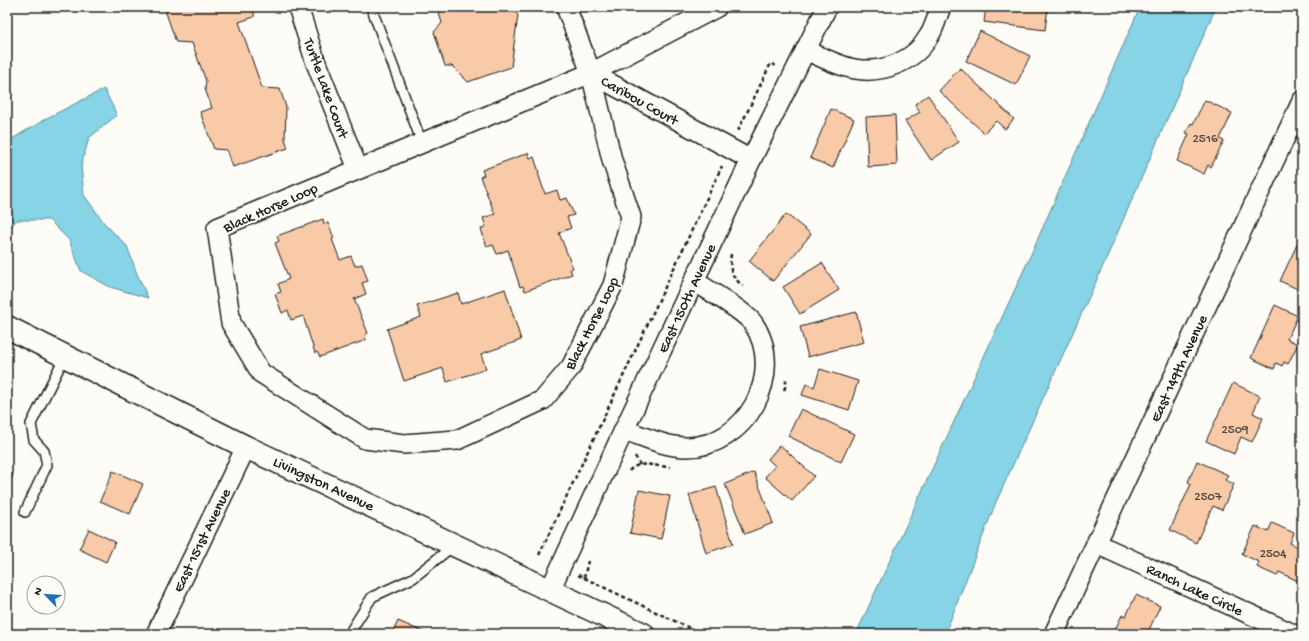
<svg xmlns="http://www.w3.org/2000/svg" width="1309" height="641" font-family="'Gochi Hand',sans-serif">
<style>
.water{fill:#86d4e5;stroke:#5c8a95}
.building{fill:#f8caa7;stroke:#1c1c1c}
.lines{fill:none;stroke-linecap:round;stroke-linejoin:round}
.service-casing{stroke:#1c1c1c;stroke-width:12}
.minor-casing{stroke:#1c1c1c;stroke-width:22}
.tertiary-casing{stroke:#1c1c1c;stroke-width:25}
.path{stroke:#1c1c1c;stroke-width:2.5;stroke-dasharray:4 3;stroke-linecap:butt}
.service{stroke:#fdfcf7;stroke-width:9}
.minor{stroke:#fdfcf7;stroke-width:19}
.tertiary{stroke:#fdfcf7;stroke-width:22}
.labels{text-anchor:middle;stroke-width:4;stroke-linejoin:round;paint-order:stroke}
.number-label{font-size:13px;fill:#53483f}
.street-label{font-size:15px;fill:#1c1c1c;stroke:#fdfcf7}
</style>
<rect width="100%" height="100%" fill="#fdfcf7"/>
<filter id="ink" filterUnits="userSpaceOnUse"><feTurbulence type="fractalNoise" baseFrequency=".025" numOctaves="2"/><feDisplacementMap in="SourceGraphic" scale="8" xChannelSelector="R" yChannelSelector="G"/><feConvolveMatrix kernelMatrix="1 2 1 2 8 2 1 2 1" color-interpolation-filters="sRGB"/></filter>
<g filter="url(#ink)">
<!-- water -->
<g class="water">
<path d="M1140,7H1216L1099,275L996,502L945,634H856L1028,261Z"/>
<path d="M104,89L117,115L89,138L81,166L84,195L105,224L127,246L137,274L148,298L110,287L81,271L69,240L49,220H17L7,231V142L47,118Z"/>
</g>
<!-- building -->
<g class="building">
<path d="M164,7H254V17L239,22L262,88L280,89L286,107L285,139L288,148L233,167L227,150L214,149L200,112L212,108L205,89L206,81L192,43L176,42Z"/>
<path d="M437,7L510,8L518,15L511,67L468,82L452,66H445L434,32L442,23Z"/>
<path d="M986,7H1048L1045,30L984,22Z"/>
<path d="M980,31L1030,56L1016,85L966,61Z"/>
<path d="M960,68L1014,119L1005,129L996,121L984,133L939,91Z"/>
<path d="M928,95L959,142L931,160L905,121L920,112L915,104Z"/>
<path d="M1205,100L1232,113L1220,139L1224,141L1211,167L1208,165L1204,174L1177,161L1189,134L1186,133L1191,123L1193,124Z"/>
<path d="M831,109L854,119L833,168L810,158Z"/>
<path d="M895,115L897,165L868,167L866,117Z"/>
<path d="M528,153L530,158L534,157L539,172L538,173L545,194L557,190L560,200L567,198L574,215L567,217L571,228L559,233L573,268L570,269L572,274L525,291L523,286L520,287L508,250L497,254L493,245L487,247L481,229L486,226L483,218L495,214L480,177L484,175L482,170Z"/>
<path d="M786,214L811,234L773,281L749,261Z"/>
<path d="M323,219L324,224L328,223L334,238L332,239L340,260L351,256L355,266L362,264L368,281L362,283L366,294L354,299L368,333L365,335L366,340L320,357L317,352L315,353L303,316L291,320L288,310L282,313L275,294L281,292L278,284L289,279L275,243L279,241L277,236Z"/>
<path d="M1302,234V291L1280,281Z"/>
<path d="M822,263L839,290L800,314L783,287Z"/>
<path d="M505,289L521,340L481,354L486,369L447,382L443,368L404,381L387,329L421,317L417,306L458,293L461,304Z"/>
<path d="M1275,305L1298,316L1287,339L1298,344L1288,364L1284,362L1282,366L1276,363L1274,369L1251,358Z"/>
<path d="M856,312L864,342L808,357L800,327Z"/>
<path d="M820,369L858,381L849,410L802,395L806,384L814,387Z"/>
<path d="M1233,383L1260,396L1253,413L1263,418L1252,442L1241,437L1234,454L1206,441Z"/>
<path d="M801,409L854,434L841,462L788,436Z"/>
<path d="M780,445L814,476L792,501L765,477L775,466L768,459Z"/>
<path d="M1197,461L1228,475L1225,480L1234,484L1222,510L1213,506L1196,543L1170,530L1191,484L1188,482Z"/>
<path d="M113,471L143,484L130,514L100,501Z"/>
<path d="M7,472L13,475L7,489Z"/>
<path d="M754,472L773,523L745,534L725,484Z"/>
<path d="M716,487L733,544L706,553L689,495Z"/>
<path d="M639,490L670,496L661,539L630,533Z"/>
<path d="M1272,523L1294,533L1290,543L1302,549V583L1279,572L1277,576L1257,567L1259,562L1242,554L1255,526L1268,532Z"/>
<path d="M89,529L115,542L106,562L79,549Z"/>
<path d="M1136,595L1160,606L1148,632L1153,634H1113L1122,615L1126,616Z"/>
<path d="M398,621L428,634H392Z"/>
</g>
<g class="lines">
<defs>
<g id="service">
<path d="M371,7L422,143"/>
<path d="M25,512L47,465L44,451L34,440L31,424L65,356"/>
<path d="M352,629L372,597L413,578L453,546"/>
</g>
<g id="minor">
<path d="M298,7L316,63L358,169"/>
<path d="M566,7L591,73L751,160"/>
<path d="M806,50C821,57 838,66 855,69C883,74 915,61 929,36C935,27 937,16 941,7"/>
<path d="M591,73L612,160L631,217L613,285L571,367L543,400L457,440L404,444L365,439L261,373L231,323L217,228L591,73L717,7"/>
<path d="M624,430C643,436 665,447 686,447C746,448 787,373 753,323C744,311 708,290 694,281"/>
<path d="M1097,544L1293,634"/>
<path d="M550,590L624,430L751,160L827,7"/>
<path d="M156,634L246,447"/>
<path d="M1054,634L1302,101"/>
</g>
<path id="tertiary" d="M7,327L246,447L643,634"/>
</defs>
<!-- service casing -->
<use href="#service" class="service-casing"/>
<!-- minor casing -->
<use href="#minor" class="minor-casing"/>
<!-- tertiary casing -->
<use href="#tertiary" class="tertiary-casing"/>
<!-- path -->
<g class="path">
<path d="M738,131L771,63L776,66"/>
<path d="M731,254C729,270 731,276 743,286"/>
<path d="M784,390L786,385V379"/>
<path d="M635,456L640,465"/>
<path d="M629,471C640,459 656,467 670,467"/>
<path d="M539,555L722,166"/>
<path d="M578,575L702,634"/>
<path d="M584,578L588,561"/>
</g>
<!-- service -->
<use href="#service" class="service"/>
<!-- minor -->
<use href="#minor" class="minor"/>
<!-- tertiary -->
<use href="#tertiary" class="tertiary"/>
</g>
</g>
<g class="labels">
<!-- number labels -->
<g class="number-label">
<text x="1205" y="142">2516</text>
<text x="1235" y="433">2509</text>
<text x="1208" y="500">2507</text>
<text x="1273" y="557">2504</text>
</g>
<!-- street labels -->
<g class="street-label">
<text transform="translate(327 88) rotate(70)" y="5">Turtle Lake Court</text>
<text transform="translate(640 100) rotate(29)" y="5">Caribou Court</text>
<text transform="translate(270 207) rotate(-24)" y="5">Black Horse Loop</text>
<text transform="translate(686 298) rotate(-65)" y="5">East 150th Avenue</text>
<text transform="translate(591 323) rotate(-63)" y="5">Black Horse Loop</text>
<text transform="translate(1178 368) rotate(-65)" y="5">East 149th Avenue</text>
<text transform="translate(324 483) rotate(25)" y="5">Livingston Avenue</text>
<text transform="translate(201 540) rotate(-64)" y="5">East 151st Avenue</text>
<text transform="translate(1195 589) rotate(25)" y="5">Ranch Lake Circle</text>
</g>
</g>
<!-- margin -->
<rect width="1309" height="641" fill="none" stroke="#fdfcf7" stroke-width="24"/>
<rect x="12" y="12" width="1285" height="617" fill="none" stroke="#1c1c1c" stroke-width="1.5" filter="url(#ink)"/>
<!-- north arrow -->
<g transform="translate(46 595) rotate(295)"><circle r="19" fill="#fdfcf7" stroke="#a3a29f"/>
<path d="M0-3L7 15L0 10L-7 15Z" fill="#1f6fb2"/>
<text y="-6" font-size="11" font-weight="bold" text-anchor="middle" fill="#1c1c1c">N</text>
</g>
</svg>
